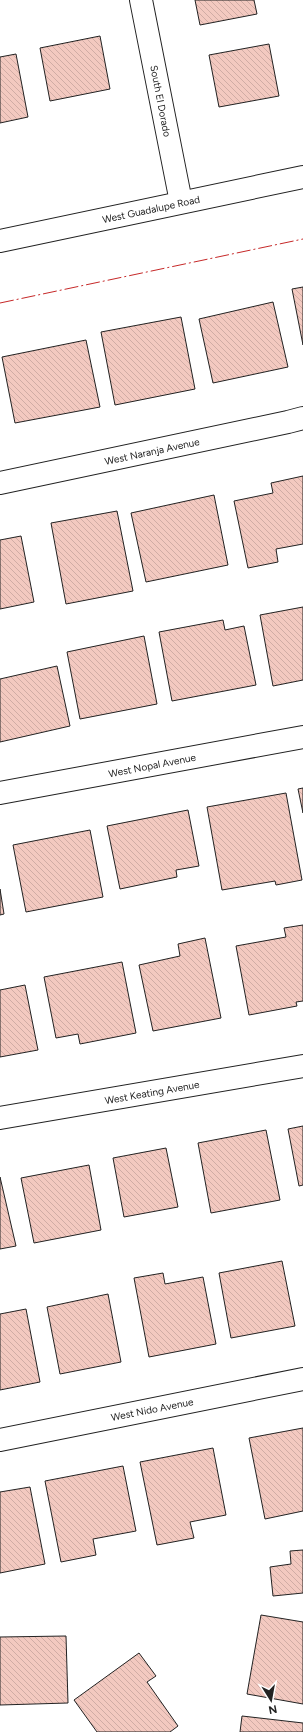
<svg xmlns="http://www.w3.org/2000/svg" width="303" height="1732" font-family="Figtree,sans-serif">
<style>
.building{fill:url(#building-back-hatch);stroke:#222}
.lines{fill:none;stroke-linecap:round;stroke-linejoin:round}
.minor-casing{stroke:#222;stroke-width:24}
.tertiary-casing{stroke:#222;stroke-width:24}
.secondary-casing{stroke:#222;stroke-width:24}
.minor{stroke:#fff;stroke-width:22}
.tertiary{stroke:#fff;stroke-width:22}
.secondary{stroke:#fff;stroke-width:22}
.power{stroke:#c62828;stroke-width:1;stroke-dasharray:14 3 2 3;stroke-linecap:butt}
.labels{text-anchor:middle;stroke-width:3;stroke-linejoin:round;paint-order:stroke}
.street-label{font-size:10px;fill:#222;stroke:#fff}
</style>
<defs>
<pattern id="building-back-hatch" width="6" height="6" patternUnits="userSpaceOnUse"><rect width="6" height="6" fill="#f3c9c0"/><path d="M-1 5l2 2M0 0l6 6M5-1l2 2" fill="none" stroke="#d0aca5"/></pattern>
</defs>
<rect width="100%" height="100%" fill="#fff"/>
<!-- building -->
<g class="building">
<path d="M195,0H254L257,14L200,25Z"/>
<path d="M100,36L110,89L50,101L40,48Z"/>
<path d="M269,44L279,96L219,107L209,55Z"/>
<path d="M16,54L28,117L0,123V57Z"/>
<path d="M303,287V345L292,289Z"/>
<path d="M273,302L288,367L213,383L199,319Z"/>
<path d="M181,317L195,389L115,405L101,332Z"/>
<path d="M86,340L100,407L15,423L2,357Z"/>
<path d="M303,476V544L276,549L278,562L248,568L234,501L273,493L271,483Z"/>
<path d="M214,495L228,565L146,582L131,513Z"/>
<path d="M117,511L133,591L66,604L51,523Z"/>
<path d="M21,536L34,602L0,609V540Z"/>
<path d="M303,607V680L273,686L260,615Z"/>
<path d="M223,620L225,630L244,626L256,685L172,701L159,632Z"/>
<path d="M144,636L157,704L80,719L67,652Z"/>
<path d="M57,666L70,726L0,742V679Z"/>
<path d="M303,788V813L298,789Z"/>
<path d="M286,793L302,880L276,885L275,881L222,890L207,807Z"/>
<path d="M188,810L199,866L176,870L177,877L120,889L107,826Z"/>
<path d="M90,830L103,897L26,912L13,845Z"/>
<path d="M0,889L4,914L0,915Z"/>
<path d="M303,925V1001L296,1002L297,1006L249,1015L236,946L286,937L284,928Z"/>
<path d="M205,938L221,1018L153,1031L139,965L180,956L178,944Z"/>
<path d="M122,962L136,1033L80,1044L78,1034L56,1038L44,977Z"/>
<path d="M25,985L38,1050L0,1057V990Z"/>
<path d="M303,1126V1185L299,1186L288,1129Z"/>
<path d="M266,1130L280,1200L211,1213L198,1143Z"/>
<path d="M166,1148L178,1207L124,1217L113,1158Z"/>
<path d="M89,1165L101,1230L34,1243L21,1178Z"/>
<path d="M0,1177L16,1246L0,1249Z"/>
<path d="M282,1261L295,1326L231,1338L219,1273Z"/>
<path d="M163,1273L165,1284L203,1277L216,1344L149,1357L134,1278Z"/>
<path d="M108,1294L121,1362L60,1374L47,1307Z"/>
<path d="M26,1309L40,1382L0,1390V1314Z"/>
<path d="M303,1428V1511L265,1519L249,1438Z"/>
<path d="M213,1448L226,1515L190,1522L194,1538L157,1545L140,1462Z"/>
<path d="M123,1466L136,1531L93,1539L96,1555L61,1562L45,1481Z"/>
<path d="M30,1487L45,1564L0,1573V1492Z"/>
<path d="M303,1550V1593L273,1596L270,1567L291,1564L290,1551Z"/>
<path d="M261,1615L303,1622V1704L247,1694Z"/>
<path d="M66,1636L68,1703L0,1705V1637Z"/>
<path d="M139,1653L156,1676L147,1682L178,1726L170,1732H97L74,1700Z"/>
<path d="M242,1716L303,1723V1732H240Z"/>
</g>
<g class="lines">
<defs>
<g id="minor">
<path d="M141,0L181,202"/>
<path d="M0,483L288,422L303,418"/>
<path d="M0,793L303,737"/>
<path d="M0,1440L303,1379"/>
</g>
<path id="tertiary" d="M0,1118L303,1066"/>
<path id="secondary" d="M0,241L303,177"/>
</defs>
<!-- minor casing -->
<use href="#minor" class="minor-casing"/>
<!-- tertiary casing -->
<use href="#tertiary" class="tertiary-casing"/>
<!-- secondary casing -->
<use href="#secondary" class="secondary-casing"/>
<!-- minor -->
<use href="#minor" class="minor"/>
<!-- tertiary -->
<use href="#tertiary" class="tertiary"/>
<!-- secondary -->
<use href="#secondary" class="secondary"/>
<!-- power -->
<path class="power" d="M0,303L303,239"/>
</g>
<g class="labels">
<!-- street labels -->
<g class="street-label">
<text transform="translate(161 101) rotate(79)" y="4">South El Dorado</text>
<text transform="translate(151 209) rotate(-12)" y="4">West Guadalupe Road</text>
<text transform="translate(152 451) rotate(-12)" y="4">West Naranja Avenue</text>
<text transform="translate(152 765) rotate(-11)" y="4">West Nopal Avenue</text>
<text transform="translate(152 1092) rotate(-10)" y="4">West Keating Avenue</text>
<text transform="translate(152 1409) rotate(-11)" y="4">West Nido Avenue</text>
</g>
</g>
<!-- north arrow -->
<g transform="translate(271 1700) rotate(169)" stroke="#ffffff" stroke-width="3" paint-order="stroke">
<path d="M0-3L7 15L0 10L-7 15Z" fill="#222222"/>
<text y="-6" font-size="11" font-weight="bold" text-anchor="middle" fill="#222222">N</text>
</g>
</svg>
